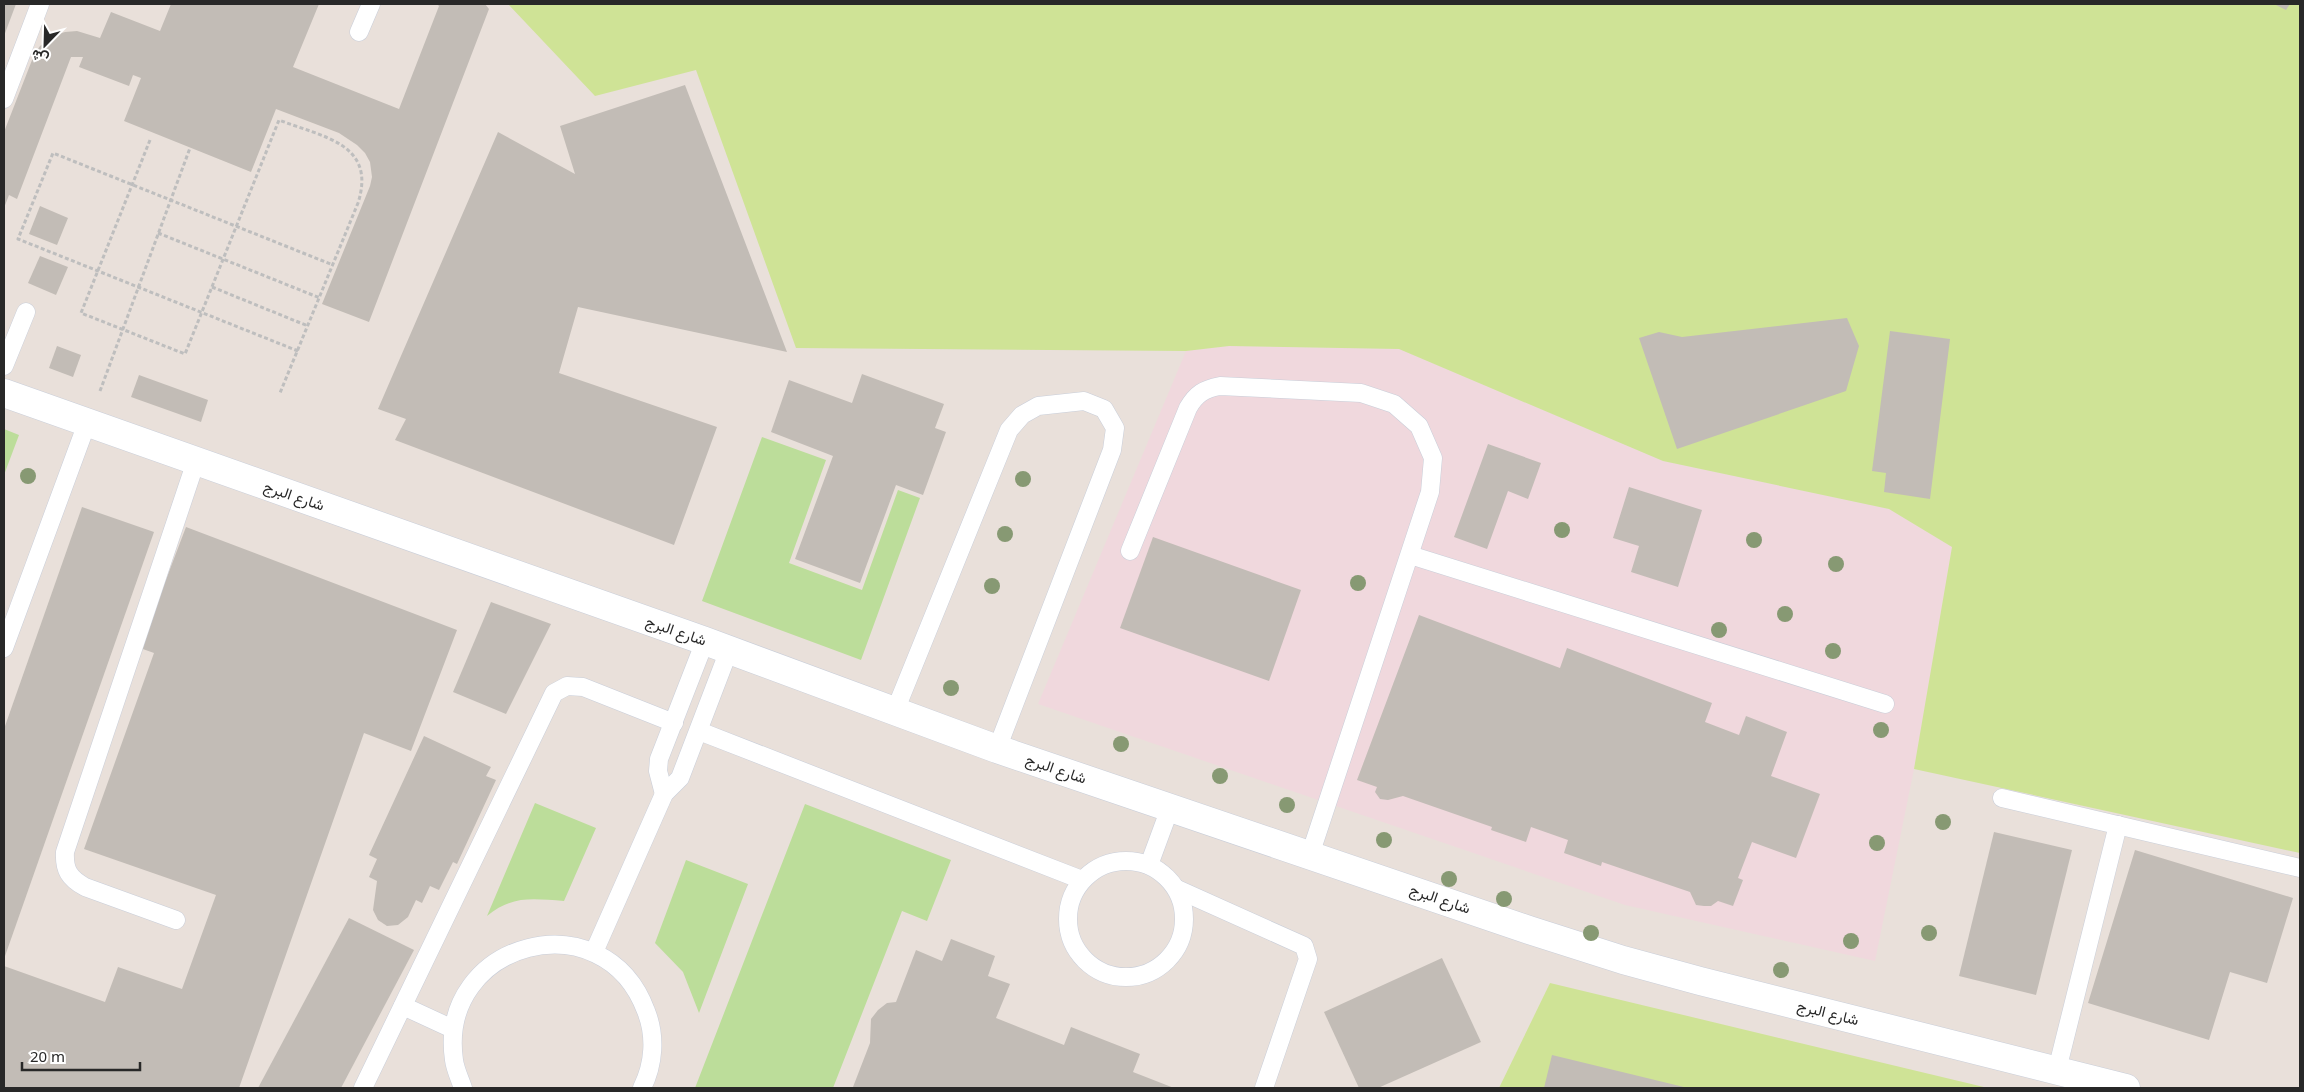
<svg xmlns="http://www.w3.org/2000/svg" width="2304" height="1092" font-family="'Noto Sans',Vazirmatn,sans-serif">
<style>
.medical{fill:#f0d8dd}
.green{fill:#bcdd9a}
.pitch{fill:#cfe396}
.building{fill:#c2bcb6}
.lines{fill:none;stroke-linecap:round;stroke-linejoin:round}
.service-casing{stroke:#c9ced9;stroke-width:19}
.minor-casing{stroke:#c9ced9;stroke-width:29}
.path{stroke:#bebebe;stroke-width:3;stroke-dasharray:4 2.5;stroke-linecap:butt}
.service{stroke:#fff;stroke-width:18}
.minor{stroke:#fff;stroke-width:28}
.tree{fill:#879973}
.labels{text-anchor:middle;stroke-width:5;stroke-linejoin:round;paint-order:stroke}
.street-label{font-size:15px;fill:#282828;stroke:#fff}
</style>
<rect width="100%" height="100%" fill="#e9e0da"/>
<!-- medical -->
<path class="medical" d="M1229,346L1399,349L1663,461L1889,509L1952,547L1914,769L1875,961L1625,905L1038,704L1186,351Z"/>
<!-- green -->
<g class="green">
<path d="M4,429L19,435L4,475Z"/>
<path d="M762,437L826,460L789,563L862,590L898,490L920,498L861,660L702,601Z"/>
<path d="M535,803L596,828L564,901C533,899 512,895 487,916Z"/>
<path d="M805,804L951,860L927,921L902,911L833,1088H695Z"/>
<path d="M686,860L748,884L699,1013L683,972L655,943Z"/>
</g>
<!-- pitch -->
<g class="pitch">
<path d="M508,4H2300V853L1914,769L1952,547L1889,509L1663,461L1399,349L1229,346L1186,351L796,348L696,70L595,96Z"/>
<path d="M1550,983L1988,1088H1499Z"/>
</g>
<!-- building -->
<g class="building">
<path d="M4,4H16L4,36Z"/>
<path d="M171,4H319L293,67L399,109L439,6L437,4H485L489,9L369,322L322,304L370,186L372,177L370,162L365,153L357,145L339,133L276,109L251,172L124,121L141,78L133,75L129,86L79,67L83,57H71L17,199L9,195L4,208V132L34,55L40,46L55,35L65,32L77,31L100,38L111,12L160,31Z"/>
<path d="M2274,4H2290L2286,10Z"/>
<path d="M685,85L787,352L578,307L559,373L717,427L674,545L395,440L406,419L378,409L498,132L575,174L560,126Z"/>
<path d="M40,206L68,218L57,245L29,234Z"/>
<path d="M40,256L68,267L56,295L28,283Z"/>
<path d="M1847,318L1859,346L1846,391L1677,449L1639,338L1659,332L1682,337Z"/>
<path d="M1890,331L1950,339L1930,499L1884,492L1886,473L1872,471Z"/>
<path d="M57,346L81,355L73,377L49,368Z"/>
<path d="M862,374L944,404L935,428L946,432L923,495L896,485L860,583L795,559L833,456L771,432L789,380L852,403Z"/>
<path d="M139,375L208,400L201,422L131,397Z"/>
<path d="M1488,444L1541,463L1528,499L1508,491L1487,549L1454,537Z"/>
<path d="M1629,487L1702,510L1678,587L1631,572L1639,546L1613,538Z"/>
<path d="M82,507L154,532L4,959V729Z"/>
<path d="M186,527L457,630L411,751L364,733L239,1088H4V966L105,1002L118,967L182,989L216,895L84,849L154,653L140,648Z"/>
<path d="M1153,537L1301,590L1269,681L1120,628Z"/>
<path d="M491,602L551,624L506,714L453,692Z"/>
<path d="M1419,615L1560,668L1567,648L1712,703L1705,722L1739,735L1746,716L1787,732L1771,776L1820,794L1796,858L1752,842L1738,878L1743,880L1733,906L1718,901L1711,906H1704L1696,905L1690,892L1602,862L1601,866L1564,853L1568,840L1531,827L1526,842L1491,830L1492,827L1403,796L1388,800L1380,799L1375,792L1377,787L1357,780Z"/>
<path d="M424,736L491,767L486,776L496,780L457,864L453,862L439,890L430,886L422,903L416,900L408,917L398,925L387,926L378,920L373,910L377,881L369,877L377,859L369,855Z"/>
<path d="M1994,832L2072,850L2036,995L1959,976Z"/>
<path d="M2135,850L2293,898L2267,983L2230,972L2209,1040L2088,1003Z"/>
<path d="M349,918L414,950L341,1088H258Z"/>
<path d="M951,939L995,956L988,976L1010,984L996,1018L1064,1045L1071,1027L1140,1054L1133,1072L1174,1088L853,1087L870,1043L871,1019L878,1010L887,1003L896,1002L916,950L942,961Z"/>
<path d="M1442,958L1481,1042L1378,1088H1359L1324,1012Z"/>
<path d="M1552,1055L1688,1088H1544Z"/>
</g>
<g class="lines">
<defs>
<g id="service">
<path d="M359,32L371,4"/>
<path d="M4,99L40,4"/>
<path d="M4,366L26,312"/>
<path d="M1130,551L1188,408C1196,394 1204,389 1220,386L1361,393L1394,404L1419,426L1433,458L1430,492L1310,855"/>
<path d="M1410,555L1885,704"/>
<path d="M4,648L87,423"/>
<path d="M895,711L1009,430L1022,415L1038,406L1084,401L1104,409L1115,428L1112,450L997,749"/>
<path d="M699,731L1082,880"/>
<path d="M664,794L658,771L659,759L705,641"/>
<path d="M2002,798L2300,868"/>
<circle cx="1126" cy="919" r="58"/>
<path d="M1149,865L1170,808"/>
<path d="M1177,889L1304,946L1308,959L1264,1088"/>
<path d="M176,920L85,887C69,878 64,870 65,852L196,461"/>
<path d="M594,952L664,794L680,778L729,650"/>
<path d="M403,1006L453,1029"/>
<path d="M2057,1070L2118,825"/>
<path d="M363,1088L554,693L567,686L583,687L674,723"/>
<path d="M463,1088C460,1079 455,1069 454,1060C437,941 604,897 646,1011C656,1036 654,1064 642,1088"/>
</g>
<path id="minor" d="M4,393L705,641L997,749L1529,930L1623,960L1700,981L2126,1088"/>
</defs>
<!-- service casing -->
<use href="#service" class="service-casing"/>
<!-- minor casing -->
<use href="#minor" class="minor-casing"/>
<!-- path -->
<g class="path">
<path d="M150,140L81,313L185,354L279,120C322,137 377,143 358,203L280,393"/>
<path d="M158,233L320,298"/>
<path d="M212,287L308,326"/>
<path d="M298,351L18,239L53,153L333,265"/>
<path d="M100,391L190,148"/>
</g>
<!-- service -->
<use href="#service" class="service"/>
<!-- minor -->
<use href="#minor" class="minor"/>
</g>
<!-- trees -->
<g class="tree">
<circle cx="28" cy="476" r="8"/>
<circle cx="1023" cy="479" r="8"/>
<circle cx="1562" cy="530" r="8"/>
<circle cx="1005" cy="534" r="8"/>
<circle cx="1754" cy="540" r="8"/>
<circle cx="1836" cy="564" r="8"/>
<circle cx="1358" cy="583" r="8"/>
<circle cx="992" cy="586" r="8"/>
<circle cx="1785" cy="614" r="8"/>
<circle cx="1719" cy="630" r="8"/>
<circle cx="1833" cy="651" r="8"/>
<circle cx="951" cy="688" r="8"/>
<circle cx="1881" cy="730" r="8"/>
<circle cx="1121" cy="744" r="8"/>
<circle cx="1220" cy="776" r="8"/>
<circle cx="1287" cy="805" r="8"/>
<circle cx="1943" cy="822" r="8"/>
<circle cx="1384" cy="840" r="8"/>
<circle cx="1877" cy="843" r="8"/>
<circle cx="1449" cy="879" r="8"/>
<circle cx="1504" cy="899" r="8"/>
<circle cx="1591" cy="933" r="8"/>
<circle cx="1929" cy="933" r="8"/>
<circle cx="1851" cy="941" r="8"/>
<circle cx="1781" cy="970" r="8"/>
</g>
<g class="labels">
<!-- street labels -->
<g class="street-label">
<text transform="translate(294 496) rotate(19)" y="5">شارع البرج</text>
<text transform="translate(676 631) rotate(19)" y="5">شارع البرج</text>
<text transform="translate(1056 769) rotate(19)" y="5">شارع البرج</text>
<text transform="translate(1440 899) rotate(19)" y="5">شارع البرج</text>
<text transform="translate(1828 1013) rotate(14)" y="5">شارع البرج</text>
</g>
</g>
<!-- border -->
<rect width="2304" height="1092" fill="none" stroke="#282828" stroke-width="10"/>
<!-- north arrow -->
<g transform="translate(45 45) rotate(203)" stroke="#ffffff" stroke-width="4" paint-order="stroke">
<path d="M0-4L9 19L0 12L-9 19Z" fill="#282828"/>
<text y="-8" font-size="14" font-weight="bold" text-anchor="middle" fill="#282828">ش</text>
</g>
<!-- scale -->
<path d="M22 1062v8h118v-8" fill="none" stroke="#282828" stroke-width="2.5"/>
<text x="30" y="1062" font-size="15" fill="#282828" stroke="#ffffff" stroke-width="4" paint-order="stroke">20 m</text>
</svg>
